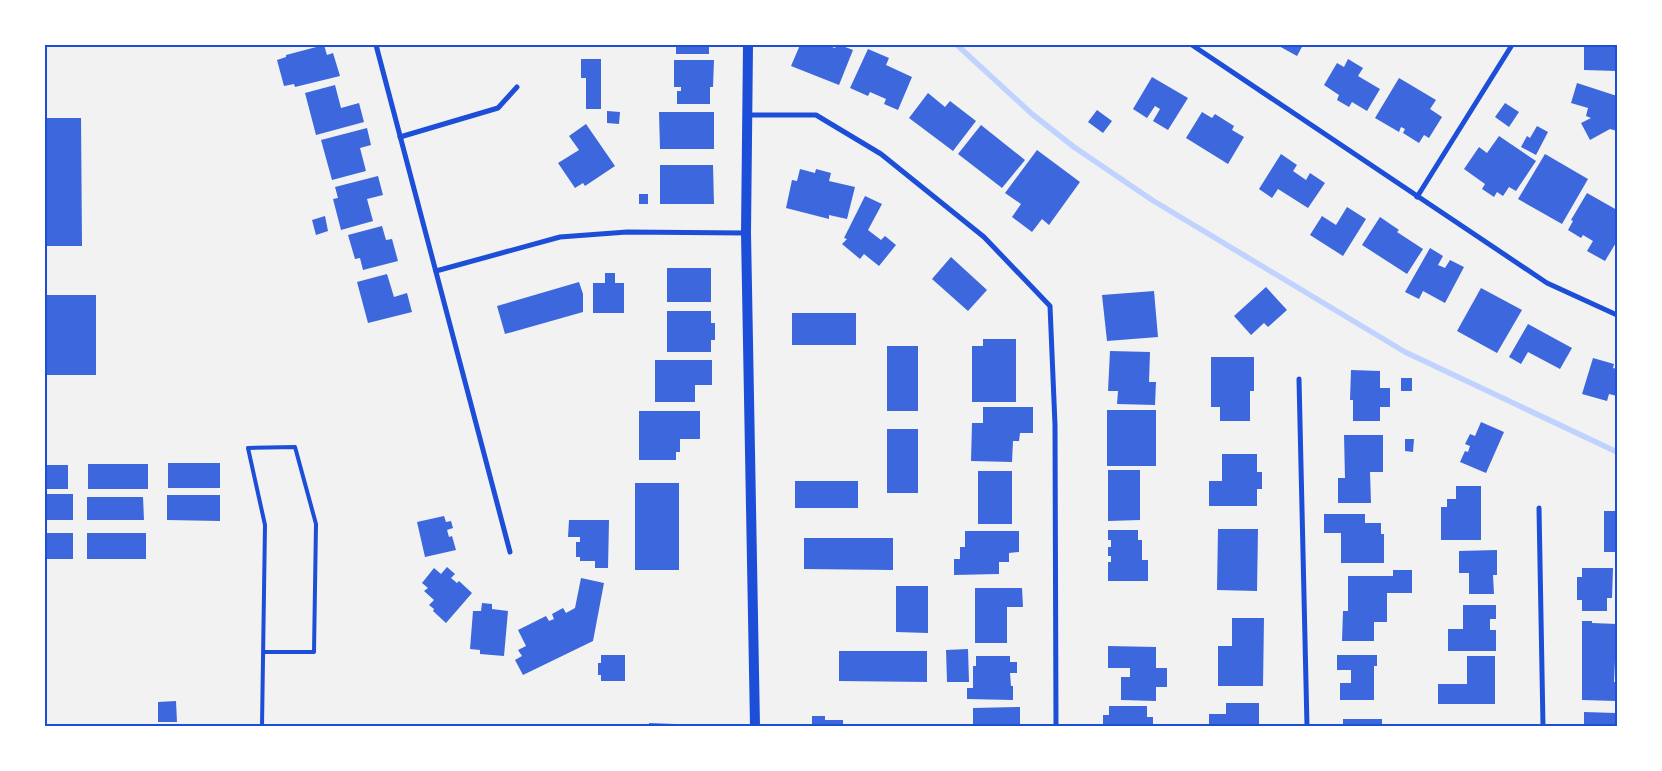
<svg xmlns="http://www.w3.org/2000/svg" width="1662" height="771" font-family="'Titillium Web',sans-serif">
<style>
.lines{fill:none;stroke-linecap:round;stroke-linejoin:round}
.stream{stroke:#bfd3fe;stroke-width:5.5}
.building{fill:#3d67dc}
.service{stroke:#1d4ed8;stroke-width:4}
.minor{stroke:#1d4ed8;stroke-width:5}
.secondary{stroke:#1d4ed8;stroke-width:10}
.neatline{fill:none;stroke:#1d4ed8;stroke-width:2}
</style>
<rect width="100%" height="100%" fill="#f2f2f2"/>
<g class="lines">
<!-- stream -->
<path class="stream" d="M957,45L1032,114L1074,147L1152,200L1405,352L1617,452"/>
</g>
<!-- building -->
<g class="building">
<path d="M324,45L327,55L333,53L340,76L295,87L294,84L284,86L277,60L286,57V55Z"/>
<rect x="676" y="45" width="33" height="9"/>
<path d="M800,45H826L835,48L837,45H840L853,50L839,85L791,66Z"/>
<path d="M1277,45H1303L1297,56Z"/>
<path d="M1584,45H1617V71L1584,70Z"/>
<path d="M868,49L889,58L886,65L912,77L898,110L884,104L886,99L870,92L868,96L850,88Z"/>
<path d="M581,59H601V109H586V78H581Z"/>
<path d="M1348,59L1363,68L1358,76L1380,89L1367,111L1352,102L1349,107L1337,100L1339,95L1324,85L1337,63L1344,67Z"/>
<path d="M674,60H714L713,87H710V104H677V91H681V87H674Z"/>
<path d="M1152,77L1188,98L1168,130L1153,121L1160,109L1155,106L1147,118L1133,109Z"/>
<path d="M1399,78L1436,100L1430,109L1442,117L1429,138L1424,135L1419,143L1403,133L1405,129L1401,127L1399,132L1375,118Z"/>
<path d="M1577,83L1617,96V131L1610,129L1590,140L1581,123L1591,118L1586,116L1588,108L1571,103Z"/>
<path d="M335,85L341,108L359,103L364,122L316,135L305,93Z"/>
<path d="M928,93L945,107L950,101L976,121L953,151L909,118Z"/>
<path d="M1505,103L1519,112L1509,127L1495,117Z"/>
<path d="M1097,110L1112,121L1103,133L1088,122Z"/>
<path d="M607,111L620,112L619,124L607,123Z"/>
<path d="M659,112H714V149H660Z"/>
<path d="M1202,112L1212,118L1215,114L1234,126L1232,130L1244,137L1228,164L1186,138Z"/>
<path d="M45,118H81L82,246H45Z"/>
<path d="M586,124L615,166L585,186L583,183L575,188L558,163L579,150L569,136Z"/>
<path d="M981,125L1025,160L1002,188L958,154Z"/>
<path d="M1537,126L1548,132L1536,155L1521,147L1527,136L1530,138Z"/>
<path d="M367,128L371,145L360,148L366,171L332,180L321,140Z"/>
<path d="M1499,136L1536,161L1516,191L1509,187L1503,196L1497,192L1494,197L1482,189L1485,184L1464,169L1479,147L1487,153Z"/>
<path d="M1037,150L1080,182L1049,225L1042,219L1032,232L1012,217L1021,204L1005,193Z"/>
<path d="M1281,154L1297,165L1293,171L1306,180L1310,173L1325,183L1308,208L1278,189L1272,198L1259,189Z"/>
<path d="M1545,154L1588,179L1562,224L1518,199Z"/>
<path d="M660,165H713L714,204H660Z"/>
<path d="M800,169L815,173L816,169L831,173L829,181L855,187L847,219L829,215V219L786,208L792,180L797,181Z"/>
<path d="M378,176L383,195L367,199L373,221L341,230L333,199L338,198L335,187Z"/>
<path d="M1587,193L1617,210V241L1605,261L1587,251L1593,241L1583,235L1581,238L1568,230L1573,221L1571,220Z"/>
<rect x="639" y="194" width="9" height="10"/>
<path d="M865,196L882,204L868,230L881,240L885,236L896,245L879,266L864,254L860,259L842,244L847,239L844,238Z"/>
<path d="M1347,207L1366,219L1343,256L1310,235L1322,216L1336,225Z"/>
<path d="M325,216L328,231L316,235L312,220Z"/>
<path d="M1380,217L1399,230L1397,232L1423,249L1407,274L1362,245Z"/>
<path d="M382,226L386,240L392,239L398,261L363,270L360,258L355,259L348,235Z"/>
<path d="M1430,248L1443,256L1438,265L1445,268L1450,260L1464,267L1445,303L1423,291L1419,299L1405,292Z"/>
<path d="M951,257L987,290L968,311L932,279Z"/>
<rect x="667" y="268" width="44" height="34"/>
<path d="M605,273H615V283H624V313H593V283H605Z"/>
<path d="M387,274L394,297L407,293L412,312L368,323L357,282Z"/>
<path d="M579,282L583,294V312L505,334L497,306Z"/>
<path d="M1266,287L1287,310L1268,327L1264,323L1251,335L1234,316Z"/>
<path d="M1481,288L1522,310L1497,353L1457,331Z"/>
<path d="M1154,291L1158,337L1107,341L1102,295Z"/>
<rect x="45" y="295" width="51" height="80"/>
<path d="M667,311H711V323H715V340H711V352H667Z"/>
<rect x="792" y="313" width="64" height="32"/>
<path d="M1528,324L1572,348L1560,369L1528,352L1521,364L1509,357Z"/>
<path d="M983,339H1016V402H972V346H983Z"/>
<rect x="887" y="346" width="31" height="65"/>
<path d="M1110,351L1150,352L1149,382H1156L1155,405L1117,404L1118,391H1108Z"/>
<path d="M1211,357H1254V391H1250V421H1220V407H1211Z"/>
<path d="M1593,358L1614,364L1613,368L1617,369V396L1609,394L1607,401L1582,394Z"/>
<path d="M655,360H712V385H695V402H655Z"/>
<path d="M1351,370L1380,371V388H1390V407H1380V421H1353V400H1350Z"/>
<rect x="1401" y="378" width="11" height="13"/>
<path d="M983,407H1033V433H1020L1019,441H1013L1012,462L971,461L972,423H983Z"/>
<rect x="1107" y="410" width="49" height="56"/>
<path d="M639,411H700V439H680V452H676V460H639Z"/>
<path d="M1481,422L1504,432L1486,473L1460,462L1465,451L1468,452L1470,446L1465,444L1470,434L1475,436Z"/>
<rect x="887" y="429" width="31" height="64"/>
<path d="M1344,435H1383V472H1370L1371,503H1338V478H1345Z"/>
<path d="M1405,439H1414L1413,452L1405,451Z"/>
<path d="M1222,454H1257V472H1262V489H1257V506H1209V481H1222Z"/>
<rect x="168" y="463" width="52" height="25"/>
<rect x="88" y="464" width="60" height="25"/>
<rect x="45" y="465" width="23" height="24"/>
<path d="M1108,470H1140V520L1108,521Z"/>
<rect x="978" y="471" width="34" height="53"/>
<rect x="795" y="481" width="63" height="27"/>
<rect x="635" y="483" width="44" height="87"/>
<path d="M1456,486H1481V540H1441V507H1447V499H1456Z"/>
<rect x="45" y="494" width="28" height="26"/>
<path d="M167,495H220V521L167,520Z"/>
<path d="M87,497H143L144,520H87Z"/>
<rect x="1604" y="511" width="13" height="41"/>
<path d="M1324,514H1365V523H1381V534H1384V563H1341V533H1324Z"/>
<path d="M444,516L446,522L451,521L453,528L447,530L449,537L452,536L456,550L425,557L417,522Z"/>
<path d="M569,520H609L608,568H595V561H580V557H576V542H580V537H568Z"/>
<path d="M1218,529H1258L1257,591L1217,590Z"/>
<path d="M1108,530H1138V540H1142V560H1148V581H1108V562H1111V556H1108V547H1111V540H1108Z"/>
<path d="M965,531H1019V552L1009,553V562H999V574L954,575V559H960V547H965Z"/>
<rect x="45" y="533" width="28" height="26"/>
<rect x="87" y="533" width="59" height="26"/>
<path d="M804,538H893V570L804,569Z"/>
<path d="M1497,550V575H1493L1494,594H1469V573H1459V551Z"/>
<path d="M447,567L455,574L451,578L457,583L459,581L472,593L446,623L433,611L434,609L429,605L434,600L424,591L428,588L422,583L434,568L441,574Z"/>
<path d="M1582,568H1613L1612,598H1607V611H1582V600H1577V577H1582Z"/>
<path d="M1393,570H1412V593H1387V622H1374V641H1342L1343,611H1348V576H1393Z"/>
<path d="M581,578L604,583L593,641L523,675L515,660L522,656L518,650L526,646L518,630L546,616L549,621L554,619L552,614L563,608L566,613L575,608Z"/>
<path d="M896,586H928V633L896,632Z"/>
<path d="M975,588H1022L1023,607H1007V643H975Z"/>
<path d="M482,603L492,604V609L508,611L504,656L480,654V650L470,649L473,611H481Z"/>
<path d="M1463,605H1496V619H1490V630H1496V651H1448V629H1463Z"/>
<path d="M1232,618H1264L1263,686H1218V646H1232Z"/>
<path d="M1582,621H1592V623L1617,624V661H1615L1614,682H1617V701L1582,700Z"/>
<path d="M1108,646L1156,647V668H1167V687H1156V701L1121,700V677H1130V668H1108Z"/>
<path d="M968,649L969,682H947L946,650Z"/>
<path d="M839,651H927V682L839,681Z"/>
<path d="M601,655H625V681H601V675H598V663H601Z"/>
<path d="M1337,655H1377V666H1374V700H1340V683H1351V670H1337Z"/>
<path d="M976,656H1010V662H1017V673H1010L1011,686H1013V700L967,699V688H973V666H976Z"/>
<path d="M1467,656H1495V704H1438V684H1467Z"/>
<path d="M176,701L177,722H158V702Z"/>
<path d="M1226,703H1259V726H1209V714H1226Z"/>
<path d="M1109,706H1147V717H1153V726H1103V715H1109Z"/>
<path d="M1020,707V726H973V708Z"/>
<path d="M1584,712L1616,713V726H1588V724H1584Z"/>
<path d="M812,716H825V720H843V726H812Z"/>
<rect x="1343" y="719" width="39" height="7"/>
<path d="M649,723L675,724V726H649Z"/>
</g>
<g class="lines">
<!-- service -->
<path class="service" d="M262,726L265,525L248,448L295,447L316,524L314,652H263"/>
<!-- minor -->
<g class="minor">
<path d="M376,45L510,552"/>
<path d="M1192,45L1547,283L1617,315"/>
<path d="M748,115H816L881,154L984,237L1050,306L1055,425L1056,726"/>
<path d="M400,137L498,108L517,87"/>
<path d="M1417,197L1512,45"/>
<path d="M436,271L560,237L627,232L746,233"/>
<path d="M1299,379L1307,726"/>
<path d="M1539,508L1543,726"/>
</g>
<!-- secondary -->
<path class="secondary" d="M748,45L746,233L755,726"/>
</g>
<!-- border -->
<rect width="1662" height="771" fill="none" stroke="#ffffff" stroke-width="92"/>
<rect x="46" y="46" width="1570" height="679" class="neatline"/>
</svg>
